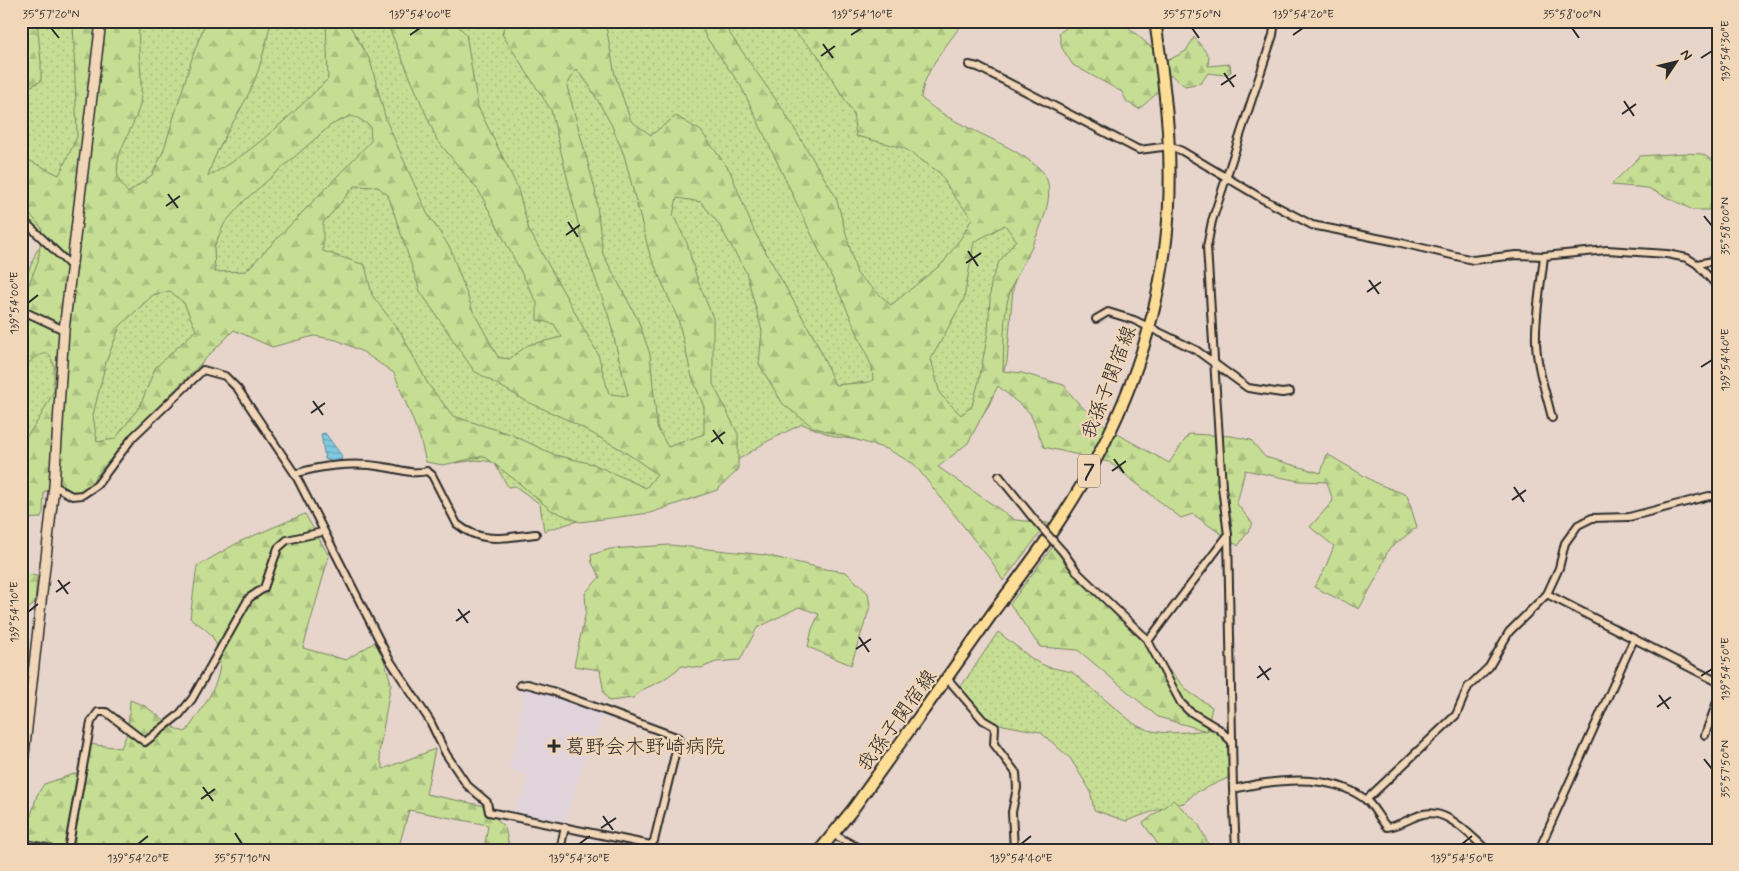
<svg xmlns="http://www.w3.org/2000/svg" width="1739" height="871" font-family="Mynerve,'Klee One',sans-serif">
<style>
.built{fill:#e0d4da}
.grass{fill:url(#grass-dots);stroke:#788460}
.forest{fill:url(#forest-firs);stroke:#788460;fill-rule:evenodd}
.water{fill:url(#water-rules);stroke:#5e8a98}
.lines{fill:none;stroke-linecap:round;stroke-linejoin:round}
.street-casing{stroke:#2b2b2b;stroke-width:10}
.secondary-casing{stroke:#2b2b2b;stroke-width:12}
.primary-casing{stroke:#2b2b2b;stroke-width:14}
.street{stroke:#f1d6b8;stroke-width:6}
.secondary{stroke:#f1d6b8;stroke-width:9}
.primary{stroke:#fedd96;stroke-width:10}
.street-bridge-casing{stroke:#2b2b2b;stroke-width:10;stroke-linecap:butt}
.street-bridge{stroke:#f1d6b8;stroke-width:6}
.ticks{fill:none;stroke:#2b2b2b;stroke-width:2}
.poi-dot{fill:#2b2b2b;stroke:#f1d6b8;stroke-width:2}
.labels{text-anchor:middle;stroke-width:4.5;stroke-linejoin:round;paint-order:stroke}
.shield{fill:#f1d6b8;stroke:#665e55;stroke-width:1}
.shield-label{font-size:19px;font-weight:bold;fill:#2b2b2b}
.street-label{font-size:20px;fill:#2b2b2b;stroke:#f1d6b8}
.poi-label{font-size:20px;fill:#2b2b2b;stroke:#f1d6b8;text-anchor:start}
.neatline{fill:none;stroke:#2b2b2b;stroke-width:2}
.ticks-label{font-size:12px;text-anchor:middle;fill:#2b2b2b}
</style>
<defs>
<pattern id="grass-dots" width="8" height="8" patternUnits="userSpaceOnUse" patternTransform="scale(1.25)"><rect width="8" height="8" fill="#c6de94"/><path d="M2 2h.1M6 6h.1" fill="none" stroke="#aabf80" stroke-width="1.8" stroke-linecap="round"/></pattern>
<pattern id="forest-firs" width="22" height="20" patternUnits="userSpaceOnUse" patternTransform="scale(1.25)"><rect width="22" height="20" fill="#c6de94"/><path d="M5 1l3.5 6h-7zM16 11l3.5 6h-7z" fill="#aabf80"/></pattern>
<pattern id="water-rules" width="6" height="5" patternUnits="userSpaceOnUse" patternTransform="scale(1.25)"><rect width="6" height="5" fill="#80c9e0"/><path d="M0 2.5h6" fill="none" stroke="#69a3b6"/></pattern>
</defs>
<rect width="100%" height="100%" fill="#e7d5cc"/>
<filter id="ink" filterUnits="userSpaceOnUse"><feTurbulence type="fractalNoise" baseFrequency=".02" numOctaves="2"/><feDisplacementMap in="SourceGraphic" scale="10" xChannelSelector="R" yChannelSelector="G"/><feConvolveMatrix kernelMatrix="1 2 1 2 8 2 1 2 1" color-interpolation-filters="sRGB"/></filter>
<g filter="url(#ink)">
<!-- built -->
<path class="built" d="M525,687L605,712L579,776L565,824L513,813L518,799H521L526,788L527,776L508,769L519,735L522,688Z"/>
<!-- grass -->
<g class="grass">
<path d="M21,21H793L1021,222L1012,299L1007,362L989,405L976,425L867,441L836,437L802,424L766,442L736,461L607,512L544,531L540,504L515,486L508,487L494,462L477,460L455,463L422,385L270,295L203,360L198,370L145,424L91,485L83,491L21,479V290L36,252L46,239L21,216Z"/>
<path d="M998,632L1035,661L1048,667L1072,672L1133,723C1156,739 1190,731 1217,729L1230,743V777L1195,793L1184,803L1165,807L1126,821L1094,810L1090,790L1070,758L1040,732L988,722L969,702L960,688Z"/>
</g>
<!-- forest -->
<g class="forest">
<path d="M21,21H37L41,62V81L32,86L21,83Z"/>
<path d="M73,21H131L139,27C137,53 144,78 140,104C135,128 113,152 118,177C119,182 125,189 128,193L152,175L163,152L194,52L206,21H271C265,48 259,75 246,99C233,124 216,148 208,176C249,156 296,111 328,79L326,21H347L370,60L386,120L427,213L450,248L473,311L498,357L509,359L528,345L562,337L554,324L537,320V303L479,191L437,140L386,21H453L466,34L478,107L517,186L529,230L598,354L609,394L628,396L609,317L583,244L551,110L502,34L506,21H605L615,75L631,121L651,135L676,116L701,131L730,171L754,231L817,343L835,385L869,382L873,380L872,367L845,305L741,86L706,37L701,23L721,21L783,110L836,197L857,274L891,305L943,263L963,235L972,218L953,195L940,173L904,148L856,136L853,113L817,54L783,21H958L959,28C944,49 924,71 921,98C956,129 1004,138 1039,168C1070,195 1018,265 1009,295C1003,314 1004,349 1003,371L1022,373L1064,385C1089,423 1131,441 1169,463L1189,434L1231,436L1251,440L1265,457L1321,473L1327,454L1378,484L1407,495L1417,527L1388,550L1378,575L1359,609L1314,587L1324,571L1334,546L1310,527L1333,501L1327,482L1299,481L1245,470L1237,504L1253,524L1238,546L1193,514L1181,518L1109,462L1044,447L1030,413L998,386L968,443L938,467L1015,520L1048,523L1003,581L992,562L914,464L887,449L813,427L783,404L759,364L762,331L746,272L718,223L701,202L677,198L673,215L687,243L697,279L713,318V384L738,434V470L717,490L650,513L580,522L551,510L514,479L484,456L443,465L426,462L420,438L394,373L363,352L337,340L314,336L272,347L234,330L139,426L97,475L88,489L73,493L44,491L43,513L40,518L21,519V444L39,419L54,391V365L49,354C37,352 28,363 21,372V292L26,291L38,262L42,228L28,212L21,209V154L24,158L59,175L77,137ZM576,69L589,85L611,124L624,155L650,255L678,319L692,377L704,407V434L668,447L657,427L650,354L638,320L603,254L595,189L567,86ZM350,116L358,118L370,126L371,141L246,271L215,272L214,247L224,224L244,201L331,125ZM355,186L378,187L388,195L420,291L474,371L528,402L570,421L622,450L657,474L646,488L593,464L555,455L510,434L453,416L428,384L401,333L372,295L365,265L323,251V223ZM1005,225L1016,240L999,262L991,282L988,332L979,381L972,406L961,415L940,394L931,359L964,299L974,242ZM170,291L184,303L196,330L155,368L140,406L115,439L97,442L93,415L106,362L120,326L153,295Z"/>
<path d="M1076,21H1106L1127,26L1167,61L1186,51L1194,37L1209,56L1208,66L1230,64L1231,72L1225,75L1208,73L1201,83L1185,86L1171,75L1154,96L1139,109L1127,102L1122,92L1073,65L1062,48L1059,33Z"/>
<path d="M1685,153L1702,154L1718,164V210H1693L1648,188L1611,185L1640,156Z"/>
<path d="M305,514L329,556L303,648L346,660L375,642L384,660L391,683L379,753L383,769L435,749L426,794L485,806L505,828L510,850H484L488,825L409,810L398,850H21L37,795L44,784L83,771L89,744L121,748L128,731L130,700L145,706L178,730L186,732C205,704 235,668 211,635C206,628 196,623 190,618L197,566L241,541Z"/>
<path d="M670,545L765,555L825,569L846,572L868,593L870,607L851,665L808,647L812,629L819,614L799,607L757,628L740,660L716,662L701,668L682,666L663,680L642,690L633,698L609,701L604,693L600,670L574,666L586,611L585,593L600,577L592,563L591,555L610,549Z"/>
<path d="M1054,545L1189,692L1212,707L1207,731L1158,717L1078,650L1040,647L1010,604Z"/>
<path d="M21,573L37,576L35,603L21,615Z"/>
<path d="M1173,800L1198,823L1211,850H1162L1143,823Z"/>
</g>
<!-- water -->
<path class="water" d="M325,433L342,456L341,461L332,462L325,459L321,434Z"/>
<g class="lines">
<defs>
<g id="street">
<path d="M969,65L978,67L1139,150L1170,146L1182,151L1261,198L1312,225L1397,242L1473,260L1516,255L1544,256L1607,250L1667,254L1687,258L1697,264L1718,287"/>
<path d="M21,218L72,267"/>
<path d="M1544,256C1541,285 1535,314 1536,342C1537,368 1546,393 1552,418"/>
<path d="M1697,264L1718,260"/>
<path d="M21,310L64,330"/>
<path d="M1096,319L1108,312L1134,320L1196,350L1248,388L1282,393L1290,392"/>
<path d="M295,474C321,465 356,462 384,467C400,469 411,475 427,471L432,475L457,524C483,545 505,537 536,534"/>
<path d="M999,476L1033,518"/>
<path d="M54,486L72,496L82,495L97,485L133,437L203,370L225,376L238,389L295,474L389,659L430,721L446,754L467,785L487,802L489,812L646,844L650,845L651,850"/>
<path d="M1063,552L1078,573L1147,639L1181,703L1189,711L1219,729L1232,742"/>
<path d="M1547,594L1718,682"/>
<path d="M1148,641L1228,535"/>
<path d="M947,678L983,720L995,727L994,744L1016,773L1017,788L1012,812L1014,850"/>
<path d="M520,685L527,684L552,691L679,738L654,841L650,845"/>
<path d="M1705,735L1718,699"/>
<path d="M1233,789C1274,780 1328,772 1365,799C1374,806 1379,819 1387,827C1399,826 1408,819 1420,815C1446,806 1469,835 1487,850"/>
<path d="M1366,800L1456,715L1468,687L1489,667L1509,632L1547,594L1559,568L1565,543L1578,525L1592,518L1629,517L1709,496L1718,497"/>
<path d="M833,834L862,850"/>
<path d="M68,850L91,722L98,712H106L145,742L179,715L192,699L249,598L264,588L278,548L287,540L322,532"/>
<path d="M560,850L565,827"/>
<path d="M1236,850L1233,789L1228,535L1222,487L1207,247L1212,221L1273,35L1275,21"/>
<path d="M1539,850L1634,639"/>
</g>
<g id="secondary">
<path d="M21,781L54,486L64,330L101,21"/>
<path d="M21,844L50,850"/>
</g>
<path id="primary" d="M820,850L853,809C900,743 948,677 994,611C1014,584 1035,557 1054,529C1112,443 1154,345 1166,241C1175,167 1166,94 1155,21"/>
</defs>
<!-- street casing -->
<use href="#street" class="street-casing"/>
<!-- secondary casing -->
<use href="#secondary" class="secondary-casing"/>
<!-- primary casing -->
<use href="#primary" class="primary-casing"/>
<!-- street -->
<use href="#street" class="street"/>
<!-- secondary -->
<use href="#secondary" class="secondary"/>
<!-- primary -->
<use href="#primary" class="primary"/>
<defs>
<path id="street-bridge" d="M1033,518L1063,552"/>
</defs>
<!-- street-bridge casing -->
<use href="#street-bridge" class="street-bridge-casing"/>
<!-- street-bridge -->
<use href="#street-bridge" class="street-bridge"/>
</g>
</g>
<!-- ticks -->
<path class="ticks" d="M51,28L59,38M1192,28L1199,38M1572,28L1579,38M410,35L420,28M851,35L862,28M1293,35L1303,28M823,44L833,58M821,56L835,46M1701,58L1712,51M1224,73L1234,87M1221,85L1236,75M1624,101L1634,116M1622,114L1636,104M168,194L178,208M166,206L180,196M1704,216L1712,226M568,222L578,237M566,235L580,225M968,251L978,266M966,263L981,253M1369,280L1379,294M1367,292L1381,282M28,303L38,295M1701,367L1712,360M313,401L323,415M311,413L325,403M713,430L723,444M711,442L725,432M1114,459L1124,473M1112,471L1126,461M1514,487L1524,502M1512,500L1526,490M58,580L68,594M56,592L70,582M458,609L468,623M28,612L38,604M456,621L470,611M859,637L869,652M856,649L871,639M1259,666L1269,680M1701,676L1712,669M1257,678L1271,668M1659,695L1669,709M1657,707L1671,697M1704,759L1712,769M203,787L213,801M201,799L215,789M603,816L613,830M601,828L616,818M235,833L242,844M138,844L148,836M579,844L590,836M1021,844L1031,836M1462,844L1472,836"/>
<!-- markers -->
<path class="poi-dot" d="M551.5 738.5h5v5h5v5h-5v5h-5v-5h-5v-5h5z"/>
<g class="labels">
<!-- shield labels -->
<rect class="shield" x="1078" y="454.5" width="22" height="33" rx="4"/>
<g class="shield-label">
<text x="1089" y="478">7</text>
</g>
<!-- street labels -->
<g class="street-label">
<text transform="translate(1108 382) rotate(-69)" y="7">我孫子関宿線</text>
<text transform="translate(896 720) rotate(-54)" y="7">我孫子関宿線</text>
</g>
<!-- poi labels -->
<g class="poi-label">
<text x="565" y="753">葛野会木野崎病院</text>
</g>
</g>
<!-- margin -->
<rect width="1739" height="871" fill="none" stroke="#f1d6b8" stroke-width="55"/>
<!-- north arrow -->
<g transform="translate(1676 62) rotate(55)" stroke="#f1d6b8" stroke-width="4" paint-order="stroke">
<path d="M0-4L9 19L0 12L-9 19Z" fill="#2b2b2b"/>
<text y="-8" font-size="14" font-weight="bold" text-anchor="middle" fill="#2b2b2b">N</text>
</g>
<rect x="28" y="28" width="1684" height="816" class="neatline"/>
<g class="ticks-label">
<text x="51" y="18">35°57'20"N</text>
<text x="420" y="18">139°54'00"E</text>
<text x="862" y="18">139°54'10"E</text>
<text x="1192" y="18">35°57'50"N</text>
<text x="1303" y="18">139°54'20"E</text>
<text x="1572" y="18">35°58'00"N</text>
<text transform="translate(1725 51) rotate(-90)" y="4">139°54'30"E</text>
<text transform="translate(1725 226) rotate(-90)" y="4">35°58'00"N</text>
<text transform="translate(14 303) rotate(-90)" y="4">139°54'00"E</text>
<text transform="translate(1725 360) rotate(-90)" y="4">139°54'40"E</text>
<text transform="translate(14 612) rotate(-90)" y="4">139°54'10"E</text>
<text transform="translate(1725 669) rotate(-90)" y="4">139°54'50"E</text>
<text transform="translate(1725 769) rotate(-90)" y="4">35°57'50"N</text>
<text x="138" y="862">139°54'20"E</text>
<text x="242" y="862">35°57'10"N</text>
<text x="579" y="862">139°54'30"E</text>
<text x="1021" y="862">139°54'40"E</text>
<text x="1462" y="862">139°54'50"E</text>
</g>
</svg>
